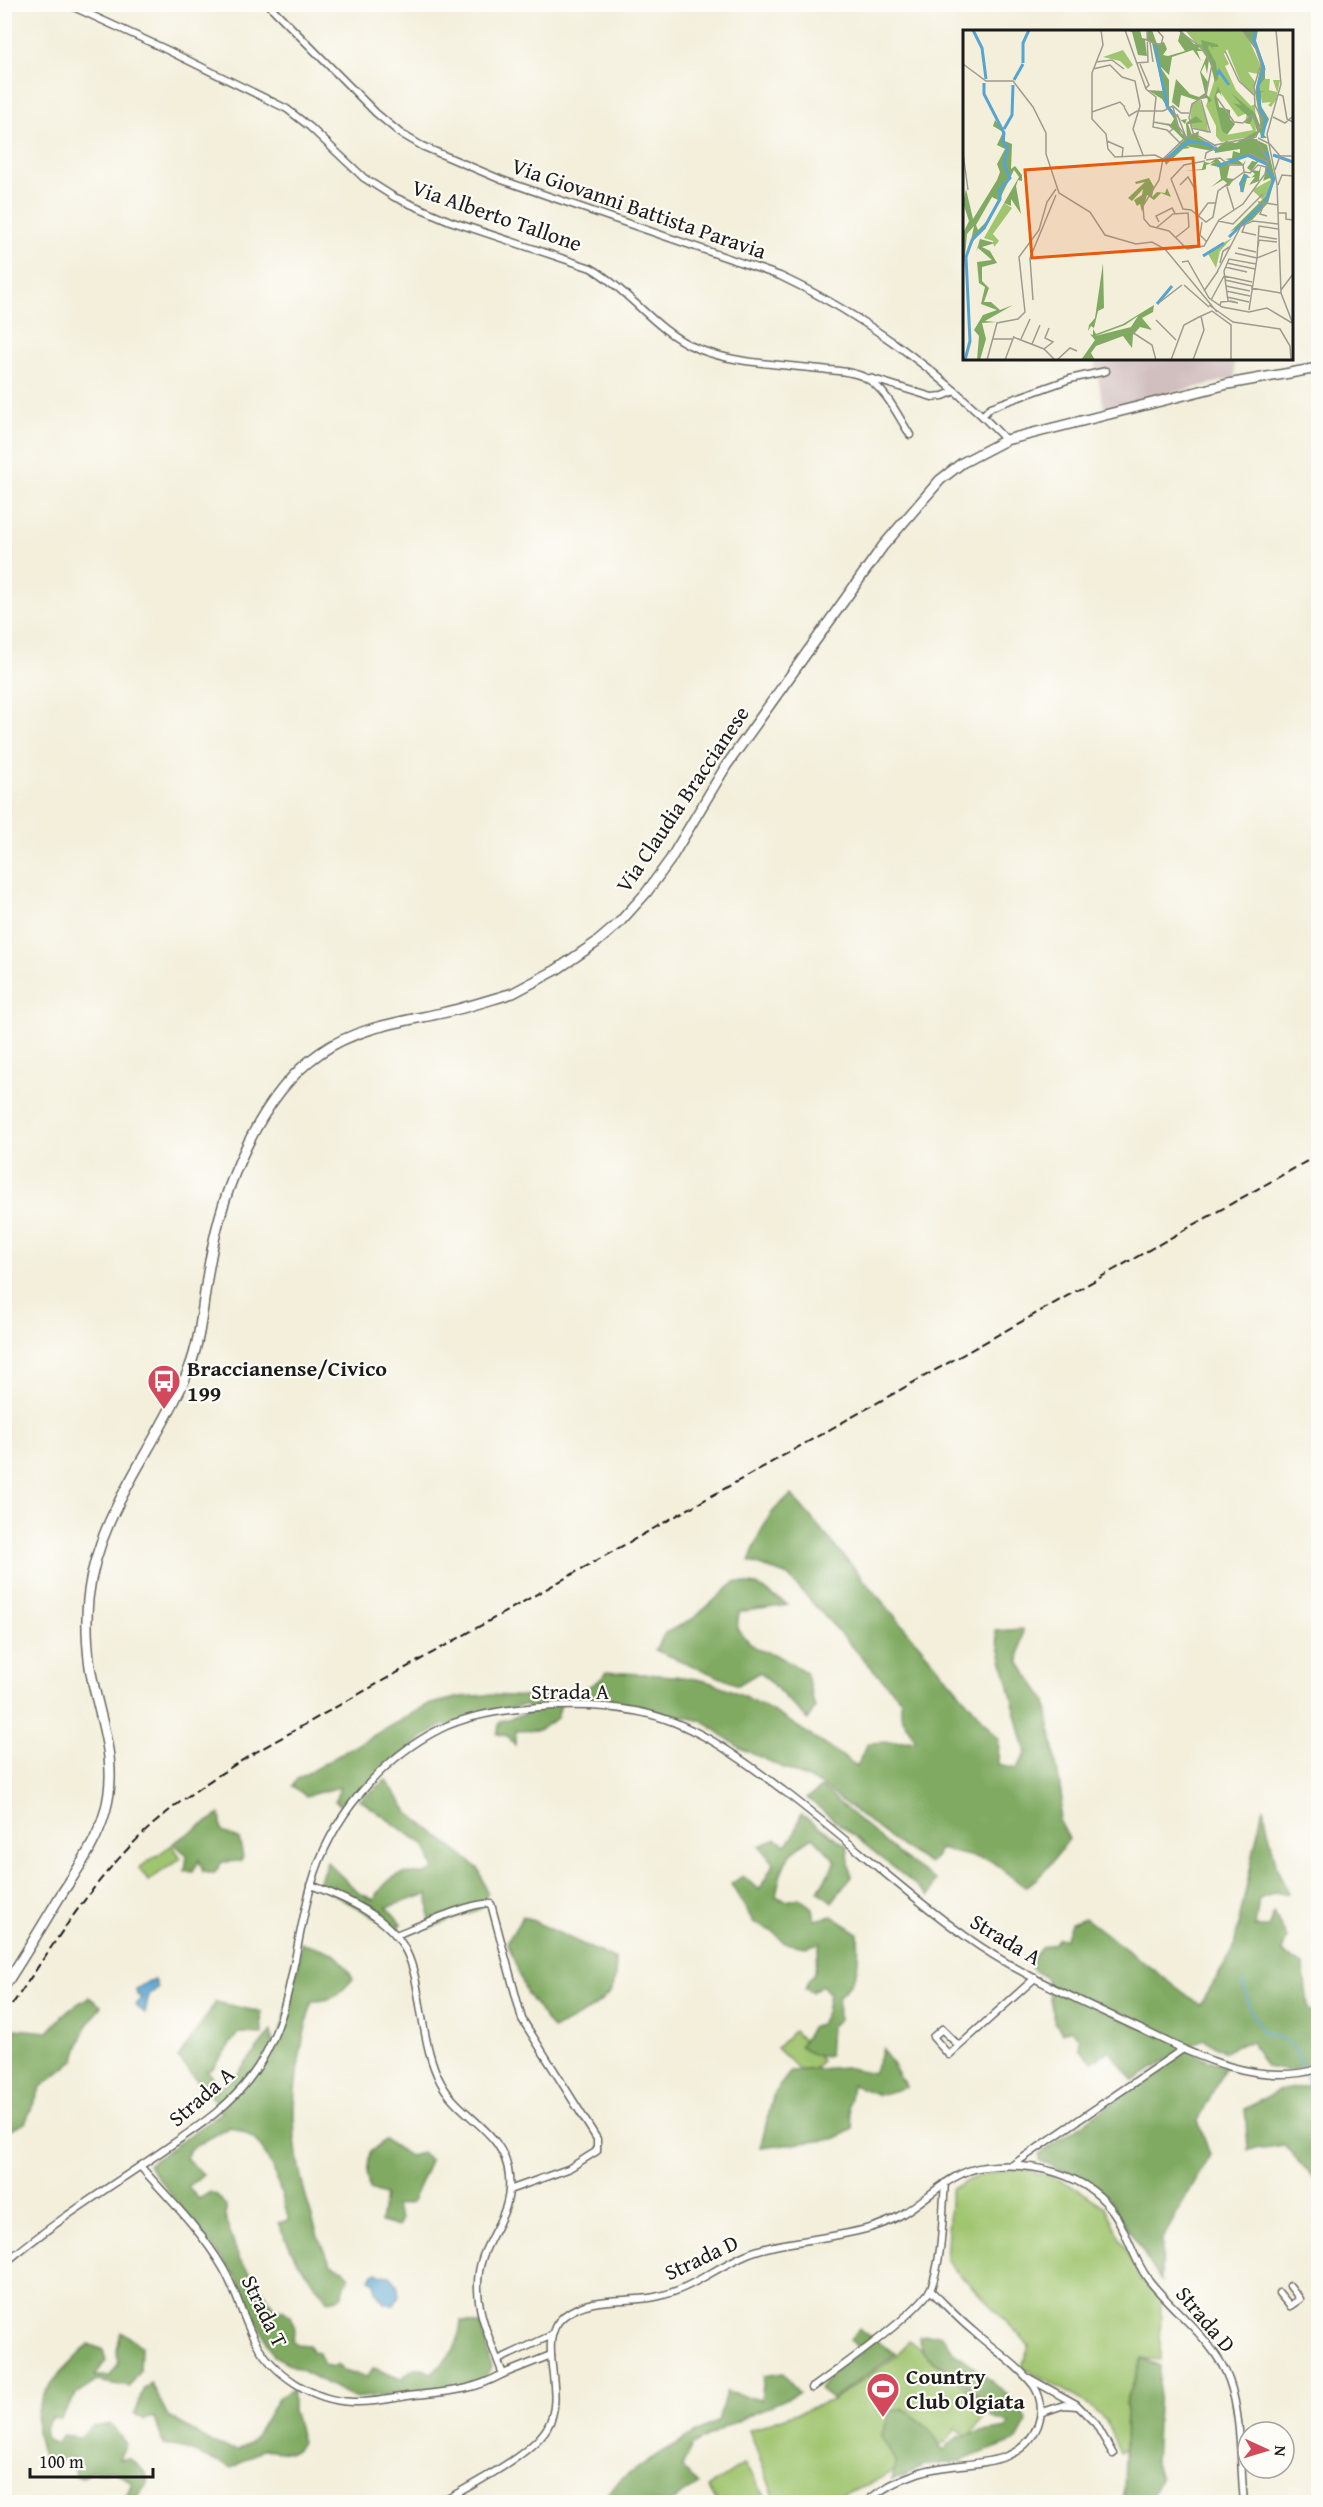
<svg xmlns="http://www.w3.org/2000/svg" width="1323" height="2507" font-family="'Gentium Book Plus',serif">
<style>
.industrial{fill:#d1bfbf}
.green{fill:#a0c570;stroke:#5e7046;stroke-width:1.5}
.forest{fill:#80aa62;stroke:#4e633f;stroke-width:1.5}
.water{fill:#57a4d0;stroke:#3a6076;stroke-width:1.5}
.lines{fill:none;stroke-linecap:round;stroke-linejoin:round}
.stream{stroke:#57a4d0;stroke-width:2}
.minor-casing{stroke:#67665f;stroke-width:9}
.secondary-casing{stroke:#67665f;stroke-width:12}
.minor{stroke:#fff;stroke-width:6}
.secondary{stroke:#fff;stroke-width:9}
.rail{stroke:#1c1c1c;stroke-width:2;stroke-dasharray:9 4.5;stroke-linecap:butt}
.labels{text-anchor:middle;stroke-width:4.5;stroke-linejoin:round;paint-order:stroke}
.street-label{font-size:22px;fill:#1c1c1c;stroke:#fdfcf7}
.poi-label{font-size:22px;font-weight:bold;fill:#1c1c1c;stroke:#fdfcf7;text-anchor:start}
.inset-river{fill:none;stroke:#57a4d0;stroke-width:3}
.inset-road{fill:none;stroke:#9d9b8f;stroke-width:1.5}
.view{fill:#e8590c;fill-opacity:0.15;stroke:#e8590c;stroke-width:3}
.inset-edge{fill:none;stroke:#1c1c1c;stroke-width:3}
</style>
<rect width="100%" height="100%" fill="#fdfcf7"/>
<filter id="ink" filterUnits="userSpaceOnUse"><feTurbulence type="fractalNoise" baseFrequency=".0167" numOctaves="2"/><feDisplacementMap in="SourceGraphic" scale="12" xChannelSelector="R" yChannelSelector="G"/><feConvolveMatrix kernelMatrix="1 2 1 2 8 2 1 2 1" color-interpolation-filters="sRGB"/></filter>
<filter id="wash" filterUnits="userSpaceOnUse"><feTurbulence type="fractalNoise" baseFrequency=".008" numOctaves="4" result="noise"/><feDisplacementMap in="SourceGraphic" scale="24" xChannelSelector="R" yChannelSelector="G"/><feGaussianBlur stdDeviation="1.35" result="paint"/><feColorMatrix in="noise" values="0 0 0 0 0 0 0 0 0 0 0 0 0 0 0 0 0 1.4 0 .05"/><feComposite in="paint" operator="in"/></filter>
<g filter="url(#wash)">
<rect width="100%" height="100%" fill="#f3efdb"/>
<!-- industrial -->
<path class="industrial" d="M1094,359H1234L1235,378L1104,409Z"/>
<!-- green -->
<g class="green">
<path d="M172,1845L181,1858L148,1881L139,1868Z"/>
<path d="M794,2031L822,2061L806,2076L777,2048Z"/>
<path d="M1019,2168L1048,2176L1073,2186L1105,2207L1140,2279L1161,2296L1160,2361L1142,2358L1126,2404L1125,2449L1120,2453L1106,2421L1083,2401L1022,2367L1029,2345L946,2260L951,2189L980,2175Z"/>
<path d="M909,2340L991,2408L969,2438L955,2428L947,2441L876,2481L822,2502H776L749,2430L833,2400L897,2356Z"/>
<path d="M744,2464L769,2502H718L708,2488Z"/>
</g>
<!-- forest -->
<g class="forest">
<path d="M792,1495L999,1739L998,1765L1016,1769L1026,1754L995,1631L1023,1629L1019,1662L1046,1701L1062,1800L1059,1820L1069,1839C1056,1856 1044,1876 1025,1887L991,1861L939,1849L937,1856L929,1864L901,1846L821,1785L740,1748L703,1721L641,1708L570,1698L601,1679L606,1672C641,1675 681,1673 715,1684C763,1700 814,1738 857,1766L868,1743L916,1741L901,1715V1700L788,1576L749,1561C760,1534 765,1512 792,1495Z"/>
<path d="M735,1582L757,1585L788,1605L739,1612L737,1629L756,1649L774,1654L806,1672L815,1708L808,1720L760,1672L738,1685L655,1650L665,1633L694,1618Z"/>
<path d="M486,1695L563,1698L557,1718L539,1730L516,1731L515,1745L507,1736L497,1734L500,1721L529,1713L526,1705L481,1713L466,1723L442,1726L425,1736L343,1807L335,1801L340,1787L306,1796L292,1786L297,1779L427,1705L460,1697Z"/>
<path d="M386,1780L409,1813L479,1869L487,1893L480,1909L430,1928L428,1894L387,1907L402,1924L396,1930L318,1885L327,1862L359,1893L374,1900C382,1886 393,1872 411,1873C425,1874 420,1876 434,1870L425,1846L360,1800Z"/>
<path d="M822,1788L901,1856L936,1880L929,1896L807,1798Z"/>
<path d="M1263,1807L1277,1868L1288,1893H1275L1259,1899L1255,1927H1268L1274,1913L1287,1938L1282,1952L1303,1965L1309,2011L1318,2014V2060L1289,2071L1266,2067L1251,2042L1236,2045L1226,2052L1204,2039L1183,2049L1134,2081L1109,2050L1098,2059L1092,2061L1079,2049L1080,2038L1070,2029L1062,2033L1054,2020L1046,1977L1033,1970L1029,1963L1042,1947L1053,1944L1058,1938L1065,1939L1071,1923L1085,1918L1200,2005L1233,1951Z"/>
<path d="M220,1814L222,1832L239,1839L243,1857L240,1861L222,1862L214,1874L203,1872L199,1860L193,1872L185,1871L187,1855L173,1843Z"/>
<path d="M801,1814L847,1846L851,1877L832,1902L818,1891L836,1861L813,1837C786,1853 781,1866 776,1896L786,1901L799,1898L812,1908L814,1920L832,1916L858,1933C859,1962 861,1976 838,1997L839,2019L831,2026L829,2056C821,2059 806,2052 800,2046L811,2028L820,2024L826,2012L829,1993L822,1985L812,1992L805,1989L808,1981L814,1974L820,1943L805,1947L785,1943L773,1932L754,1923L731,1884L743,1876L759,1890L774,1863L759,1846L776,1839L786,1845L794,1835Z"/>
<path d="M523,1916L616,1960C615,1968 616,1982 612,1989C602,2005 571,2022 553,2029L527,1994L507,1942Z"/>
<path d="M301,1943C331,1951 337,1950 353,1979C338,1995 335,2001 312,2001C293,2076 285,2129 308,2204C314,2224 320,2245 331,2264L344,2269L349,2276L341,2297L328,2301L297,2261L278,2223L289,2220C284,2200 272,2161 259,2144C251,2135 242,2131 230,2127L190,2149L186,2158L203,2174L188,2187L199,2199L210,2192L217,2195L226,2206V2221L239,2259L253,2276L276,2311L283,2310L290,2316L295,2328L292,2340L296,2344L309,2345L312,2351L319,2353L324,2365L334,2367L336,2365L344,2370L367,2377L374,2368L401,2379C412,2367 418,2366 433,2373C452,2352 458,2351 461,2321L481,2325L491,2367L484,2379L459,2387L354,2398L274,2356L236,2277L148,2165L223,2111L178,2058L216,2002L261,2012L262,2034L238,2033L212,2069L207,2070L218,2088L235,2077L271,2031L274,2055L297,1972Z"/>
<path d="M89,1997L101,2006L84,2031L75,2059L41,2087L25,2123L5,2133V2045L16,2029L48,2032L68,2010Z"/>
<path d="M883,2049L906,2087L879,2095L852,2085L849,2106L853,2129L834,2139L760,2148L774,2093L791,2071L845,2067L873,2073Z"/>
<path d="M1187,2050L1225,2067L1198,2121L1210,2155L1162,2240L1161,2281L1105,2192L1065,2171L1040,2161V2154Z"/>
<path d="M1318,2084V2183L1284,2145L1248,2150L1245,2109L1277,2091Z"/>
<path d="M385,2140L410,2156L422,2153L430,2160C425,2176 417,2187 412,2203L395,2206L401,2219L399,2227L381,2222L385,2195L369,2190L367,2175L370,2152Z"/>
<path d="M859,2329L896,2354L832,2399L819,2389L843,2359L863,2353L850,2340Z"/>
<path d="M121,2332L141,2346L140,2372L129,2387L97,2381L76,2395L60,2419L51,2418L45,2428L47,2440L56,2444L63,2435L79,2437L92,2427L111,2424L126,2444L119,2459H130L146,2473L148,2483L134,2501L137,2502H124L132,2482L113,2470L102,2472L91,2471L82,2478L76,2476L73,2458L57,2462L43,2456C23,2400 53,2382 89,2344L103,2350L106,2360L95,2376H110L118,2365L117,2349Z"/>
<path d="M939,2334L956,2354L971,2364L1018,2404L1027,2422L1017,2440L960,2461L926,2466L892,2480L896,2463L881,2436L891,2411L902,2408C913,2415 925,2424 933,2434C938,2440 938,2445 944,2450L959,2436L1007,2428L1009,2423L992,2418C985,2397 968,2387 952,2372C939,2360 919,2361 919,2336Z"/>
<path d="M1142,2358L1160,2367L1155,2463L1160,2479L1150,2502H1124L1126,2404Z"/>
<path d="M783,2373L799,2393L733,2423L692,2445L682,2467L698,2484L671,2502H598L625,2476L663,2451L718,2421L726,2392L761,2400L764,2376Z"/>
<path d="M151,2383L168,2416L219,2446L238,2450L248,2444L257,2434L279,2397L293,2389V2410L302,2442L297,2450L290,2452L262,2449L232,2468L179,2447L164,2445L154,2417L145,2420L134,2414L143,2390Z"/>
</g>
<!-- water -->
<g class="water">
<path d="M155,1980L158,1988L149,1995L145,2013L136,2006L141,1997L137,1995L136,1989L149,1981Z"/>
<path d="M378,2272L380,2275L390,2276L397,2284L399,2296L394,2304L384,2303L376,2292L375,2282L370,2279L373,2273Z"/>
</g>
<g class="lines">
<!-- stream -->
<path class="stream" d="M1243,1983L1250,2008L1262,2032C1269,2035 1278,2036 1285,2040C1304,2051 1308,2093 1318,2113"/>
</g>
</g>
<g filter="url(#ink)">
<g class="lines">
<defs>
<g id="minor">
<path d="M67,4L163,48L287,109L310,127L364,178L394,197L450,221L591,268C629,290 655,331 696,348C734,364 780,364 821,369C835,371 854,371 866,378C886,389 898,416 910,435"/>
<path d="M268,4L376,113L400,133L422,146L502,180L780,276C862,314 944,374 1006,440"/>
<path d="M870,378L932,397L943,396L955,391"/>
<path d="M983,415L991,407L1070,379L1106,371"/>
<path d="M396,1935C414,1928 475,1900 491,1904L522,2019L597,2139V2151L568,2169L509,2190"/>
<path d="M959,2046L949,2055L933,2037L942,2029L959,2046L1035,1978"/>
<path d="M1014,2164L1183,2049"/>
<path d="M140,2166C169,2199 201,2230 223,2268C236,2290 242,2316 254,2339C272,2374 313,2401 353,2402C371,2403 389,2399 407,2396C445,2391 468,2393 503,2374C489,2337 468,2298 483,2256C494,2227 512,2211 509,2176C505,2131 460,2118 441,2083C430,2063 426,2039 422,2017C418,1995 416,1971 406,1951C390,1917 345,1898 311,1885"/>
<path d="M4,2264C52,2223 107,2189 158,2154C191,2131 226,2110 250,2078C294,2020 292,1950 312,1883C330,1819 380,1759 440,1729C489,1705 582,1701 635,1711C692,1721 739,1757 784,1791C846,1838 902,1891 965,1936C1020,1976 1086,2003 1147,2032C1200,2058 1259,2086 1318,2069"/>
<path d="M1279,2293L1290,2306L1300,2299L1290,2286"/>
<path d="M498,2360L550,2336"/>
<path d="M503,2374L551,2355"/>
<path d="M1029,2378L1076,2404L1096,2424L1113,2454"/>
<path d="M812,2388C836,2371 921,2311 931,2288C943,2256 942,2217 945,2183"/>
<path d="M1043,2412L1064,2405L1077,2406"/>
<path d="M442,2502C471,2485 530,2456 547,2428C569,2391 533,2341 564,2316C591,2295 624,2303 655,2297C688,2291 715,2268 745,2255C773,2243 808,2241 838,2235C859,2231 880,2227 899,2216C929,2199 950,2171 985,2167C1032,2161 1089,2173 1116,2216C1128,2236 1134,2260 1148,2279C1174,2313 1214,2339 1229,2380C1242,2416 1240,2464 1244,2502"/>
<path d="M866,2502C880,2490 900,2479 918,2473C959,2458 1018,2474 1038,2425C1043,2411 1042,2399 1034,2386C1018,2365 993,2349 973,2331C958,2319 944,2303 930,2290"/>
</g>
<path id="secondary" d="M4,1987C23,1958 41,1928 59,1898C77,1870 96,1844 105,1812C120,1760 98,1717 90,1667C87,1645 86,1621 88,1599C97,1512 157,1448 189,1369C202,1336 203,1296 210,1261C222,1190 259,1095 320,1053C355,1028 400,1022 442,1013C466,1008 489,1000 513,993L556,970L597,942L618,924L646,893L670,860L726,766L883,546L940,480L962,463L1006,440L1228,384L1318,368"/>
</defs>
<!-- minor casing -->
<use href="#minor" class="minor-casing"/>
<!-- secondary casing -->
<use href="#secondary" class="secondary-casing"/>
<!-- minor -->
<use href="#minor" class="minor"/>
<!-- secondary -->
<use href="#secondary" class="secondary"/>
<!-- rail -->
<path class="rail" d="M4,2016C43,1962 77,1903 123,1854C161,1812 207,1781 256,1752L1318,1155"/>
</g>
</g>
<!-- icons -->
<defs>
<symbol id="bus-pin" viewBox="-11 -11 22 30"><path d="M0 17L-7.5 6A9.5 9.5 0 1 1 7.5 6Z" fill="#d1495b" stroke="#fdfcf7"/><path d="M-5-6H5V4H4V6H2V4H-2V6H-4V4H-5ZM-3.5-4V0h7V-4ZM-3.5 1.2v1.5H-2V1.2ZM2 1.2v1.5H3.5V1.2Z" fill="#fff"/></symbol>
<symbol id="stadium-pin" viewBox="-11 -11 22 30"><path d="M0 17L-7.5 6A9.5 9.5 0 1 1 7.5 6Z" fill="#d1495b" stroke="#fdfcf7"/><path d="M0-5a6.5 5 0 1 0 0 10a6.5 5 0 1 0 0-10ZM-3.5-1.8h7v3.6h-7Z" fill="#fff"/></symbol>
</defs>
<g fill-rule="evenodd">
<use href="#bus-pin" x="145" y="1362" width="38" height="52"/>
<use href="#stadium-pin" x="864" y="2370" width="38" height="52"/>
</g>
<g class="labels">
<!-- street labels -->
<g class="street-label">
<text transform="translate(639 208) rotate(19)" y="8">Via Giovanni Battista Paravia</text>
<text transform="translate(497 215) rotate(19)" y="8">Via Alberto Tallone</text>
<text transform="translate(682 799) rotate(-56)" y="8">Via Claudia Braccianese</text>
<text x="570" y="1699">Strada A</text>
<text transform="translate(1006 1939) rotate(31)" y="8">Strada A</text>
<text transform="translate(201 2096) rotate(-41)" y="8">Strada A</text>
<text transform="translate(701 2257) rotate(-25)" y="8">Strada D</text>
<text transform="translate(265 2311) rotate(64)" y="8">Strada T</text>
<text transform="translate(1206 2319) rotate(50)" y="8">Strada D</text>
</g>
<!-- poi labels -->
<g class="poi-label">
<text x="187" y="1376">Braccianense/Civico<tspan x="187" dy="25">199</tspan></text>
<text x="906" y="2384">Country<tspan x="906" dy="25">Club Olgiata</tspan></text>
</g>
</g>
<!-- overview -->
<g transform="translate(963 30)">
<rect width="330" height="330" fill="#f3efdb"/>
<path d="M222,0H278L286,10L297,34L295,44L285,42L292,52L290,65L277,51L264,19L261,24L266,34L262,36L273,60L288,76L292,74L293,106L258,112L253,106V96L243,76L253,45L250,35ZM253,63H258L275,87L284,83L282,93L287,94L290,100L263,105ZM160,20L170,35L165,39L157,31L140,27ZM302,49H307L306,60L314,62L310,50H317L313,70L308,77L305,75L308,72L299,73L296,56ZM237,70L244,92L245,103L229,97L227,92L229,74ZM309,149V155L300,170L289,160ZM41,173L49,178L30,204L36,211L31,217L30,211L21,208ZM269,208L257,221L253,238L244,222Z" fill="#a0c570" fill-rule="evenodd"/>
<path d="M163,0H177L179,8L184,9L185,0H189L194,14L201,12L204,19L200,25L205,26L222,21L215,11L218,0L231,14L239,15L238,10L254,14L256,17H249L251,20L246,15L245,18L253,33L255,49L252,52L246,29L244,44L242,34L238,42L245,52L244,65L249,70L246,73L244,68L233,70L218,65L216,78L209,72L213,49L227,64L236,67L242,63L237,42L244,25L238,16L235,18L240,21H234L238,31L230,20L209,27L206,45L196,35L206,50V76L218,90L224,89L222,94L213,86L218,103L224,107L223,93L233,86L240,92L225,94L229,105L236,101L235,107L254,118L263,111L273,113L294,101L290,86L287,94L282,93L286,87L270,73L278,75L268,63L292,83L298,98L292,62L298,35L294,19L278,0H295L293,11L302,37V49L296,56L297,61H302L298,62V76L306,89L300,104L304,108H298L297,102L290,108L304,115L312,148L305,173L289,190L267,202L303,166L309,152L307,148L300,151L305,134L295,132L289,140L296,141L298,135L296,151L286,155L292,147L284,148L280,163L276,154L281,143L288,148L292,144L284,138L289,131L294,132L289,127L273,128L280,134L283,130L281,135L267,134L264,148L271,149L266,156L261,157L264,153L260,150L248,157L258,149L256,137L247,135L252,132L243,135V139L240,140L221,141L239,139L241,132L247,133L254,128L259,134H265L270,131L262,129L269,128L270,121L277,123V119L252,123V118L249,121L223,116L227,118L220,119L203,135L201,130L221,110L205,94L191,91L208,94L211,89L199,69L185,60L200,61L189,13L182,10L184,26L175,25L169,2ZM255,56L259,67L256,62L253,65L256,77L267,80V89L272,94L264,105L259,101L251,68ZM32,90L41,101L42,111L49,114L48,139L52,136L59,145V151L55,150L53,156L58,184L48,169V176L41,173L56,147L51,140L22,199L14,204L6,220L11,196L4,204L0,249V203L6,191L0,173L3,159L10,189L34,150L37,142L34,134L42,119L34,115L40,102L30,96ZM29,167L35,170L25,190L15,200L13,195ZM186,148L191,157L189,167L194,162L202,163L204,158L208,167L198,163L191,170L184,165L179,182L177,174L174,176L171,170L179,165L178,171L180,159L169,171L165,168L182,152L173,154L172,152ZM17,209L32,213L19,217L27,221L34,233L19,237V251L26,258L21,272H28L37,280L50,275L22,291L34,292L19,293L23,309L17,330H14L16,306L11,300L20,285L34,280L18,274L22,257L16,253L14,232L29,230L15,218L18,211L13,222ZM140,233L141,278L135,281L131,298L128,296L125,301L126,295L132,288ZM191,275L190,282L179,288L189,300L177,297L170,305L169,318L160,306L133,316L128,323L132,330H118L132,310L127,304L130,305V299L133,304L160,294ZM175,286L168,297L132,306L162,295Z" fill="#80aa62" fill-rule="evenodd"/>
<path class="inset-river" d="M10,0L19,18L23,49M292,0L291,10L301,39L295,56L297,78L303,90L299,108M192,15L204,76L210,84M60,33V13L66,0M254,45L256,41L266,55M51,50L60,34M41,99L49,85L50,55M223,111L245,114L254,121M284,125L303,134M310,125L330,132M200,131L224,113M254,136L283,126M279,162L278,153L284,145M302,172L311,149L304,139V122M266,207L299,175M240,226L261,213M194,274L209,256M2,330L7,311L3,227L9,210L21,198L37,169V159L47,148L41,134L45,118L40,113L41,103L21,64V53"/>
<path class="inset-road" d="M138,0L140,15L129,43V89L143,104L145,119L152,127L192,125L200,129L196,150L180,176L181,189L187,196L206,201L224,219L241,216L256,190L280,174L302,144L305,130L293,109M162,0L183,59L193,67L190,97L204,100L218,114M215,0L239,18L249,35L243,65L229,74L226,88L230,103L253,116M279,0L293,19L298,34L291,57L292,75L299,90L293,107M313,0L318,54L304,104L314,154L318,263L330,294M183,10L198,15L200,7L194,0M187,12L190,32M262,21L276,51L292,66M133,32L149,30L161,39M173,33L185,32L184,0M0,34L23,51H50L70,77L83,103V124L96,163L127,182L142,205L173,214L189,212L202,219L254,282M177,34L186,55L183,58M130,39L147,35L159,47L172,51L177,76L170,99L180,125M315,64L320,66L324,89L330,92M254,68L271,92L280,93L289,85L296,100M161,77L166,86L174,81H200L210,76L218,83H226M210,77L215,96L223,107M129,82L157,72L162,77M214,84L223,107M310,87L322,93L329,87M190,92L206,95L210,99L206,102M228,98L247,102L238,70M295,108L307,114L317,126M144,111L160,118L159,128M252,115L293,107M0,123L5,160M286,123L305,132M200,129L223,107L232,104M242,129L243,123L254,117M242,131L221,135L208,149L220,179L228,180L243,192L250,187L255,161L281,142L280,135H266L257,128L243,130M312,140L317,126H330M281,142L287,143L295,135L303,137M217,155L225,147L232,159M315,155L319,145L330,146M264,157L271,180M295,172L315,175M301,174L297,184L304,186M315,183H323V189L330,190M234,188L245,173H253M255,191L270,194L300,164M196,192L193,186L209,178L212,183M239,192L237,205L244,212M282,195L279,202L293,205M193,198L210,184L225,183L226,197L212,208M295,206L314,209M295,217L296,210L314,212M275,218L293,222M272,223L294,228L296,196L315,199M219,232L225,231L246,268L259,277L286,282L304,278L329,293M257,233L260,221L268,216M264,233L292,239M262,237L284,242M254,242L278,196L290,191L315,194M261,246L289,252M262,250L289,256M221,255L246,277M263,256L287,261M288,258L318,263M318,260L330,244M241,261L255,241M263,261L287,266M264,267L286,272M70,270L67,228L93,165M248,270L261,246M265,271L261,241L266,229L293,234M197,272L219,255M246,275L270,292L317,299L327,316L328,330M257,275L258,272L268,271L275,273L265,271M286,280L294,228L314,220M236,287L249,281L268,295V330M193,290L213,310M169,302L189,315L193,330M50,307L81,319L92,330M30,309H49M58,309L67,289M69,314L77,295M81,319L90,312L82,308L86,298M24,330L34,293L55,289L62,282L56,227L76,200L84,172L93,159M42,330L51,306M94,330L107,318L114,321M208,330L221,295L236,287M230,330L241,300L238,286"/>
<path class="view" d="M230,128L236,216L69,228L62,140Z"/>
<rect width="330" height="330" class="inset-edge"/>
</g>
<!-- margin -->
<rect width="1323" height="2507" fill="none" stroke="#fdfcf7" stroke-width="24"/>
<!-- north arrow -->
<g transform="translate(1266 2450) rotate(94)"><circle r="28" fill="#fdfcf7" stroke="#a3a29f" stroke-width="1.5"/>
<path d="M0-4.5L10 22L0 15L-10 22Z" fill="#d1495b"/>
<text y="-9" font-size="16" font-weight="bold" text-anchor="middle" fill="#1c1c1c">N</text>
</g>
<!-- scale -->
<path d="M30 2468v9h123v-9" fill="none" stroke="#1c1c1c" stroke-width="3"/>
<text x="39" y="2468" font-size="18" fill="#1c1c1c" stroke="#fdfcf7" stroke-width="4.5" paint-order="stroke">100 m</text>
</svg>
